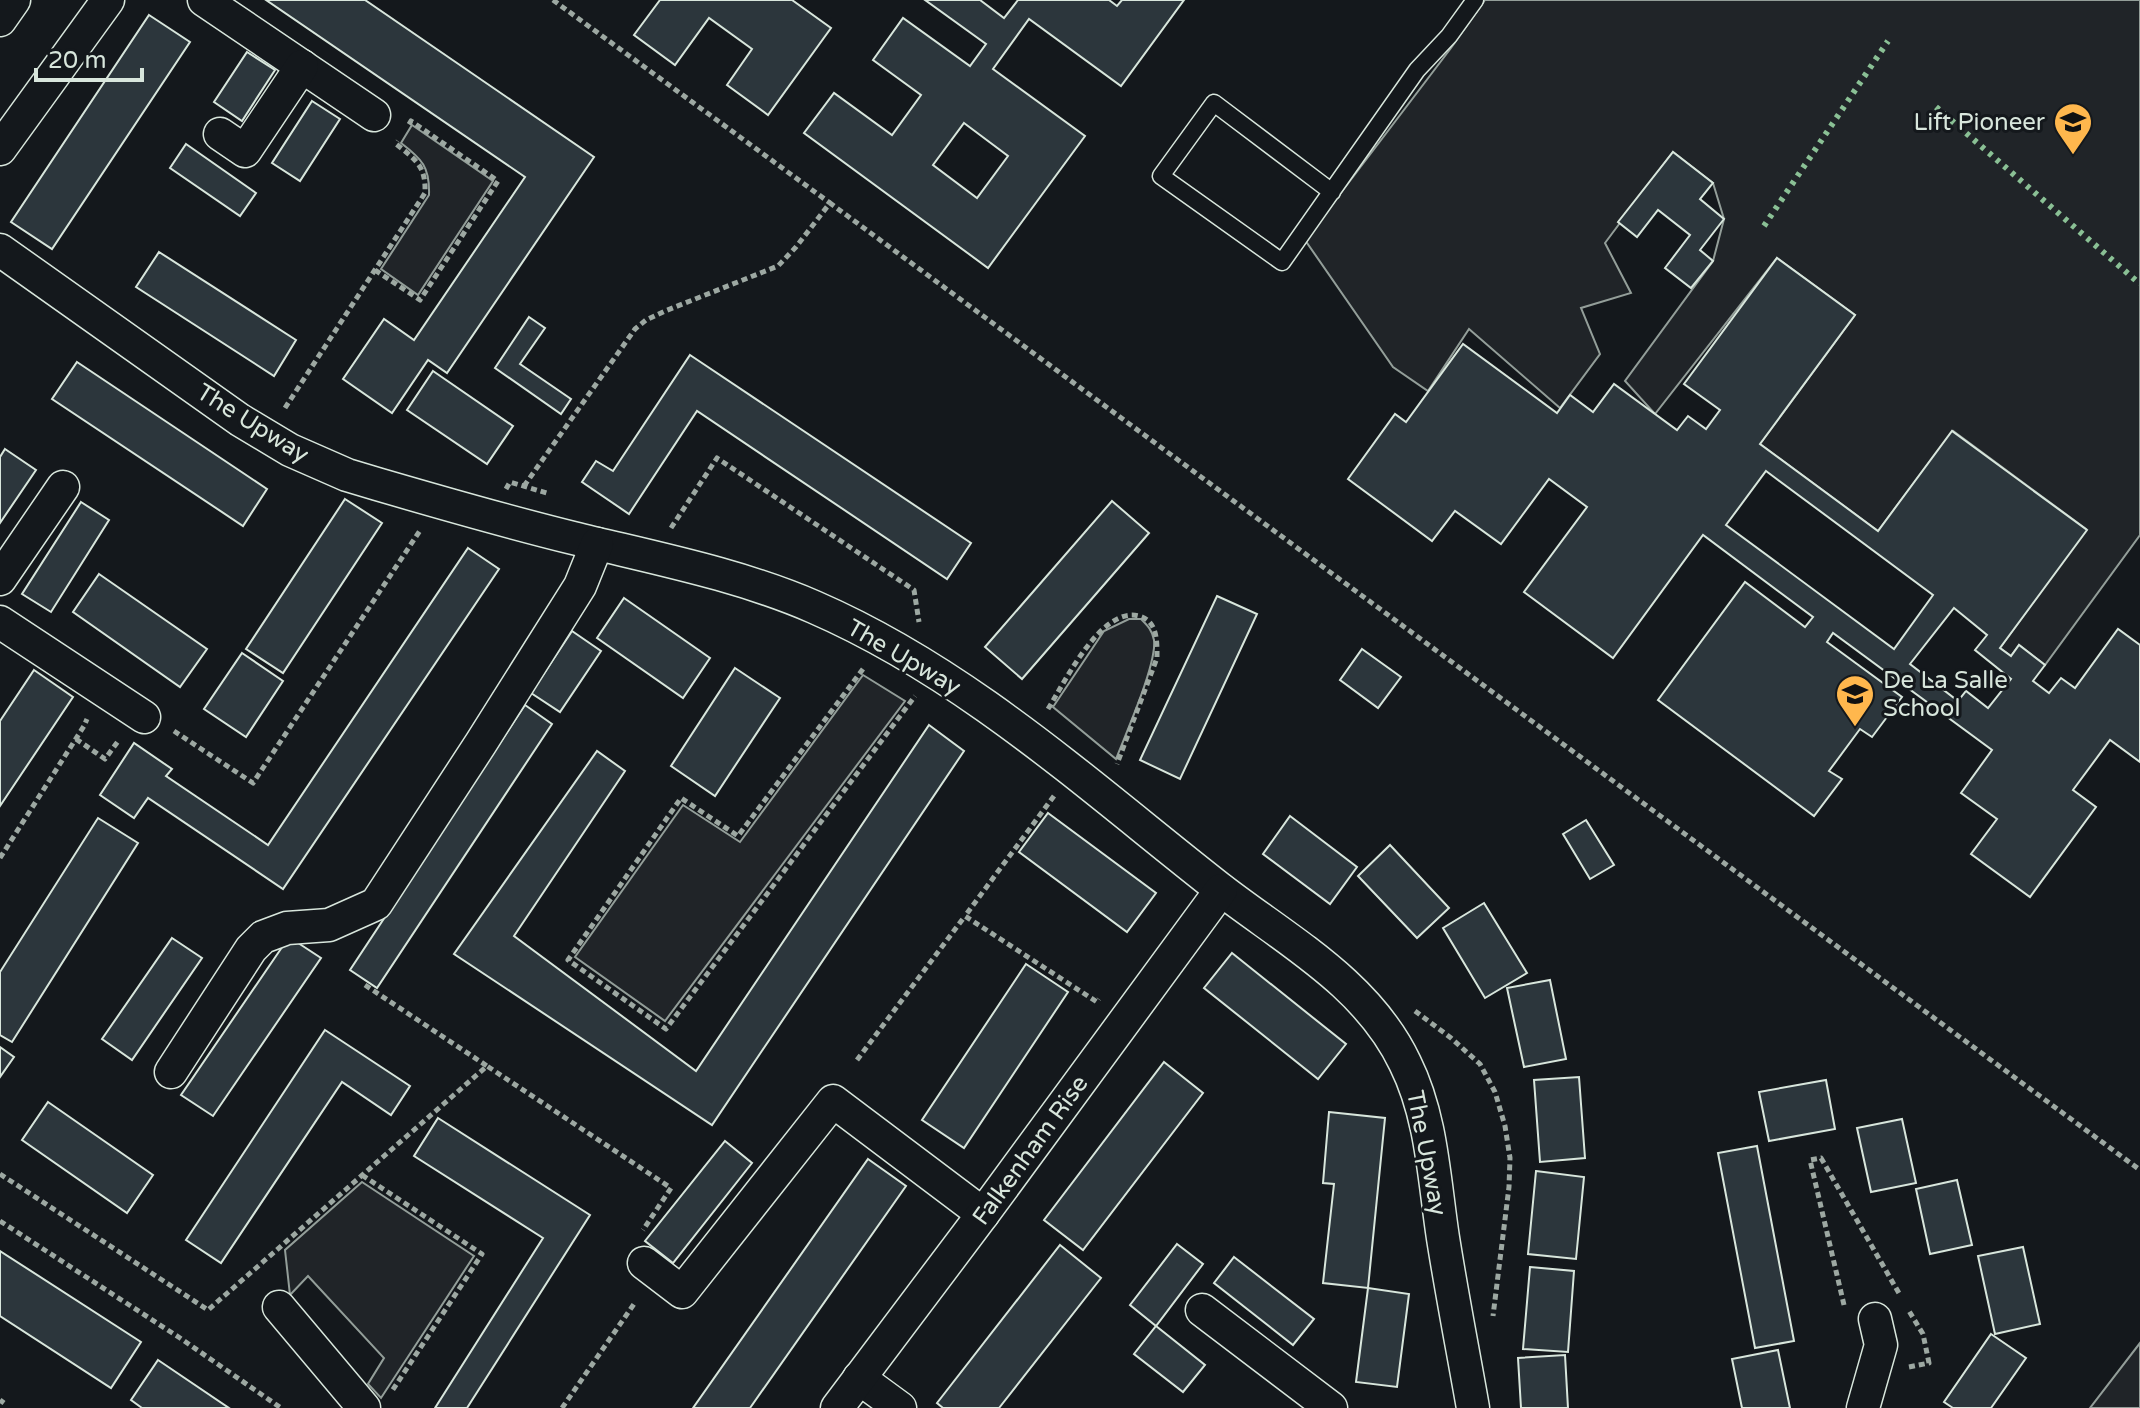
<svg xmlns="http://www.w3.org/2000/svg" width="2140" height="1408" font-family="'Varela Round',sans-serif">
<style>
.green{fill:#202428;stroke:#939e99;stroke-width:2}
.building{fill:#2c363c;stroke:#d8e6dc;stroke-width:2;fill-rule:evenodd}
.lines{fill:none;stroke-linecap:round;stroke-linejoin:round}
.lane-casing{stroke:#d8e6dc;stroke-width:19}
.street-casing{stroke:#d8e6dc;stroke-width:35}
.path{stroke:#9da8a2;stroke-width:5;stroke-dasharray:6 4;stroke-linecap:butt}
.lane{stroke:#14181c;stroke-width:16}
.street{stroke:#14181c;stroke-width:32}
.hedge{stroke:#8ac095;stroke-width:6;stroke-dasharray:4 6;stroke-linecap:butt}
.labels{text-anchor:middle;stroke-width:6;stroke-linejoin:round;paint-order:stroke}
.poi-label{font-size:24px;fill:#d8e6dc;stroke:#14181c;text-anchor:end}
.street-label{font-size:24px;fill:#d8e6dc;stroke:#14181c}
</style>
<rect width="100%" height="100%" fill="#14181c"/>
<!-- green -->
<g class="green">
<path d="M1485,0H2140V535L2045,665L2019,645L2011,656L2000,648L2086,529L1953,431L1878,531L1760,444L1855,315L1777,258L1655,414L1625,381L1713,261L1724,219L1713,183L1673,152L1605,243L1631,293L1581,308L1600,354L1560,408L1469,329L1428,391L1393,367L1305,240L1451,48Z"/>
<path d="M412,125L493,181L418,295L381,269L429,195C430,167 422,159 401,143Z"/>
<path d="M1129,619H1141C1148,626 1152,630 1154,640C1157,664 1126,733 1116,759L1053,707L1104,631Z"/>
<path d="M863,675L905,701L665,1021L575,957L683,805L740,842Z"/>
<path d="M362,1182L474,1256L381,1398L368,1384L384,1358L308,1276L290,1295L285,1250Z"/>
<path d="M2140,1343V1408H2090Z"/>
</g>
<!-- building -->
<g class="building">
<path d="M266,0H365L594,157L447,373L428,360L392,413L343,379L384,319L414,340L525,177Z"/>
<path d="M660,0H792L831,28L768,115L727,85L752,49L709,18L675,65L634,35Z"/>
<path d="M925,0H980L1004,18L1018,0H1109L1117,6L1122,0H1184L1121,86L1029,19L993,69L1085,136L988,268L804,133L834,93L892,135L921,95L873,60L903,18L970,66L986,44ZM964,123L1008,156L977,198L933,165Z"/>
<path d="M149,15L190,42L52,249L11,222Z"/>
<path d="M247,52L275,70L242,121L214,102Z"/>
<path d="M312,101L340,119L300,181L272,163Z"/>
<path d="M186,144L256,193L240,216L170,168Z"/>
<path d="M1673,152L1713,183L1700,199L1724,219L1700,250L1713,261L1691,288L1665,268L1690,235L1658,210L1637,237L1618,222Z"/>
<path d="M159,252L296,340L274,376L136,287Z"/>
<path d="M1777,258L1855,315L1760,444L1878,531L1952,431L2087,530L2000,648L2011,656L2019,645L2045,665L2033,681L2049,693L2061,678L2075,688L2118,629L2140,645V762L2110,740L2073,790L2096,807L2030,897L1971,854L1997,819L1961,793L1992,750L1833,633L1827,642L1902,697L1872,737L1860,729L1829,771L1842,779L1814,816L1658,700L1745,582L1805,627L1813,617L1703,535L1613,658L1524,592L1587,507L1549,479L1501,544L1455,511L1432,541L1348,479L1395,414L1406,422L1463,344L1557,413L1570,395L1593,412L1614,384L1677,430L1688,416L1706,429L1720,410L1684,384ZM1766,471L1933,595L1894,649L1726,525ZM1954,608L1987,635L1975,650L2011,679L1988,708L1966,691L1958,701L1910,664Z"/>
<path d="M529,317L545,328L520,364L571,399L561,414L495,368Z"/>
<path d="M690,355L971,543L947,579L697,411L629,514L582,482L596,461L613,471Z"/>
<path d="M77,362L267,489L243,526L52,399Z"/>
<path d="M433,371L513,426L487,464L407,410Z"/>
<path d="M5,449L36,470L0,523V457Z"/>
<path d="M345,499L382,523L283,673L246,649Z"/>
<path d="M1112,501L1149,533L1022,679L985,647Z"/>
<path d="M81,502L109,520L51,612L22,594Z"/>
<path d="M468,548L499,569L283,889L148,798L134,818L100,795L134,743L172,769L166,776L268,845Z"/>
<path d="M99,574L207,649L180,687L73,612Z"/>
<path d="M1217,596L1257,614L1180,779L1140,760Z"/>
<path d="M624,598L710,658L683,698L597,638Z"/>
<path d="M572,631L601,651L560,712L531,693Z"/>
<path d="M1362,649L1401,677L1378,708L1340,680Z"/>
<path d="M242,653L283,681L246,737L204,709Z"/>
<path d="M735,668L780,698L715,796L671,766Z"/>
<path d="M34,670L73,697L0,806V721Z"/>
<path d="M525,705L552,724L377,988L350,970Z"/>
<path d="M929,725L964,751L712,1125L454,954L597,751L625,771L514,936L696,1071Z"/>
<path d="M1048,813L1156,893L1127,932L1019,852Z"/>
<path d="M1290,816L1357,867L1330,904L1263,854Z"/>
<path d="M98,818L138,843L12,1042L0,1035V972Z"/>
<path d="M1586,820L1614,865L1590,879L1563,834Z"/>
<path d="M1390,845L1449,908L1417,938L1358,876Z"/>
<path d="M1484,903L1527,973L1485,998L1443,928Z"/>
<path d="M289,937L321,958L213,1116L181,1095Z"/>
<path d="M172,938L202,958L132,1060L102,1039Z"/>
<path d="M1232,953L1346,1044L1318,1079L1204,988Z"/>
<path d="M1026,964L1068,992L964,1148L922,1120Z"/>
<path d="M1550,980L1566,1059L1524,1067L1507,988Z"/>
<path d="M325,1030L410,1086L391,1115L342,1082L221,1263L186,1240Z"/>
<path d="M0,1047L14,1057L0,1077Z"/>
<path d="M1164,1062L1203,1093L1083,1250L1044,1220Z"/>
<path d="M1579,1077L1585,1158L1540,1162L1534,1080Z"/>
<path d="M1826,1080L1835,1129L1769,1141L1759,1092Z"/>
<path d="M48,1102L153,1175L127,1213L22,1140Z"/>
<path d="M1329,1112L1385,1118L1368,1288L1323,1283L1334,1184L1323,1183Z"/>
<path d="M438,1118L590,1215L467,1408H435L543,1238L414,1156Z"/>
<path d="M1902,1119L1916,1183L1871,1192L1857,1128Z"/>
<path d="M725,1141L752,1163L673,1263L645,1241Z"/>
<path d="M1757,1146L1794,1341L1755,1348L1718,1153Z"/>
<path d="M868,1159L906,1186L750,1408H693Z"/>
<path d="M1536,1171L1584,1177L1576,1259L1528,1254Z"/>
<path d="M1957,1180L1972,1245L1930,1254L1916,1189Z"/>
<path d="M1177,1244L1203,1264L1156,1326L1130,1305Z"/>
<path d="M1060,1245L1101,1278L999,1408H943L937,1403Z"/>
<path d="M2023,1247L2040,1324L1995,1334L1978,1256Z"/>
<path d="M0,1251L141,1342L111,1388L0,1316Z"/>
<path d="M1234,1257L1314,1319L1293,1345L1214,1283Z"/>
<path d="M1530,1267L1574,1271L1568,1352L1523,1349Z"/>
<path d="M1368,1288L1409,1294L1397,1387L1356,1382Z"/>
<path d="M1156,1326L1205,1365L1183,1392L1134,1354Z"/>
<path d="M1991,1334L2026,1358L1991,1408H1953L1944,1402Z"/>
<path d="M1778,1350L1790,1408H1742L1732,1359Z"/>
<path d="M1565,1355L1568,1408H1521L1518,1358Z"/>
<path d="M158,1360L229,1408H142L131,1400Z"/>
</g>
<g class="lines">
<defs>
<path id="lane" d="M1332,192L1214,103L1161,176L1282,262L1417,70L1449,36L1475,0"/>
<g id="street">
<path d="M204,0L374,115"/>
<path d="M0,20L14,0"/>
<path d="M220,134L245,151L302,66"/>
<path d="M0,149L108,0"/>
<path d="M0,250L240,420L290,450L347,475L377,484C442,503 508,522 573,538C654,558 738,574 814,607C966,673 1090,787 1219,888C1286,940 1367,983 1405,1063C1432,1117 1434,1179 1443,1238C1452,1295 1463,1351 1473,1408"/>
<path d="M0,579L63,487"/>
<path d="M0,622L144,717"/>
<path d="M171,1072L251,949L263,937L287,928L329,925L376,904L481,743L580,586L597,544"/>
<path d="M644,1263L682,1292L833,1101L983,1214"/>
<path d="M279,1307L364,1408"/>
<path d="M1202,1310L1331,1408"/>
<path d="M859,1378L900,1408"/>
<path d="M837,1408L983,1214L1221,890"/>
<path d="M1863,1408L1881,1345L1875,1319"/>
</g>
</defs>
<!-- lane casing -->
<use href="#lane" class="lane-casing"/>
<!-- street casing -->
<use href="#street" class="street-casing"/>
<!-- path -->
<g class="path">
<path d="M553,0L830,203"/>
<path d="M375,270L420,300L498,181L411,121L408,126"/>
<path d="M285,408L425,193C426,166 416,160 396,144L398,141"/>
<path d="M524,486L635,329L646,320L665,311L778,266L796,247L830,203L2140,1170"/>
<path d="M506,489L510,482L550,494"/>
<path d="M671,528L717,458L914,590L919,622"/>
<path d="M863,669L738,836L681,798L568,960L666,1029L915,696"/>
<path d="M1048,709C1065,682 1101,606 1139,616C1158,621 1157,642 1157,658L1117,764"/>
<path d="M174,731L253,783L421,529"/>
<path d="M76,739L105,759L119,740"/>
<path d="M1054,796L965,916L1097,1002L1099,999"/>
<path d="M0,858L84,726L87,719"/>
<path d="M365,985L487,1066"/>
<path d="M1415,1011L1451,1038L1480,1064L1495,1092L1505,1126L1510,1158L1509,1187L1493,1316"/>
<path d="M857,1060L965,916"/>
<path d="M0,1174L208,1310L487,1066L671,1188L643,1230"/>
<path d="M362,1175L482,1254L392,1391"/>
<path d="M0,1221L180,1338L281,1408"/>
<path d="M1844,1305L1810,1160L1821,1158L1900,1295"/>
<path d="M1909,1367L1929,1363L1923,1334L1909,1311"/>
<path d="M0,1400L4,1403"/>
<path d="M562,1408L634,1304"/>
</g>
<!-- lane -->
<use href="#lane" class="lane"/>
<!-- street -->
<use href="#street" class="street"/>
<!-- hedge -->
<g class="hedge">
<path d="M1936,107L2140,284"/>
<path d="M1764,226L1888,41"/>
</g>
</g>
<!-- icons -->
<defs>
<symbol id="school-pin" viewBox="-11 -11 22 30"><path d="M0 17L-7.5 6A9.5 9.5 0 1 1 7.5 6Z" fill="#ffb74d" stroke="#14181c"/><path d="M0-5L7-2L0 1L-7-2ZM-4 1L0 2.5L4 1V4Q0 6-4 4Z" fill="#111"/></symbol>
</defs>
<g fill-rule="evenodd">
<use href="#school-pin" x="2051" y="100" width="44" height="60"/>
<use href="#school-pin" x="1833" y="672" width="44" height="60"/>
</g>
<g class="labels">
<!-- poi labels -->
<g class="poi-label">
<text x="2045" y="130">Lift Pioneer</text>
<text x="1883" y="688" text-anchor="start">De La Salle<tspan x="1883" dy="28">School</tspan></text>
</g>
<!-- street labels -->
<g class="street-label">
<text transform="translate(253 423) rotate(32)" y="8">The Upway</text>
<text transform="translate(904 657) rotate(30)" y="8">The Upway</text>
<text transform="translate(1030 1150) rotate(-54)" y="8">Falkenham Rise</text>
<text transform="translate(1427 1153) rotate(79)" y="8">The Upway</text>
</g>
</g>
<!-- scale -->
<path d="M36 68v12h106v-12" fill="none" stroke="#d8e6dc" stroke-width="4"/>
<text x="48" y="68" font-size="24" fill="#d8e6dc" stroke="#14181c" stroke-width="6" paint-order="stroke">20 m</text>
</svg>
